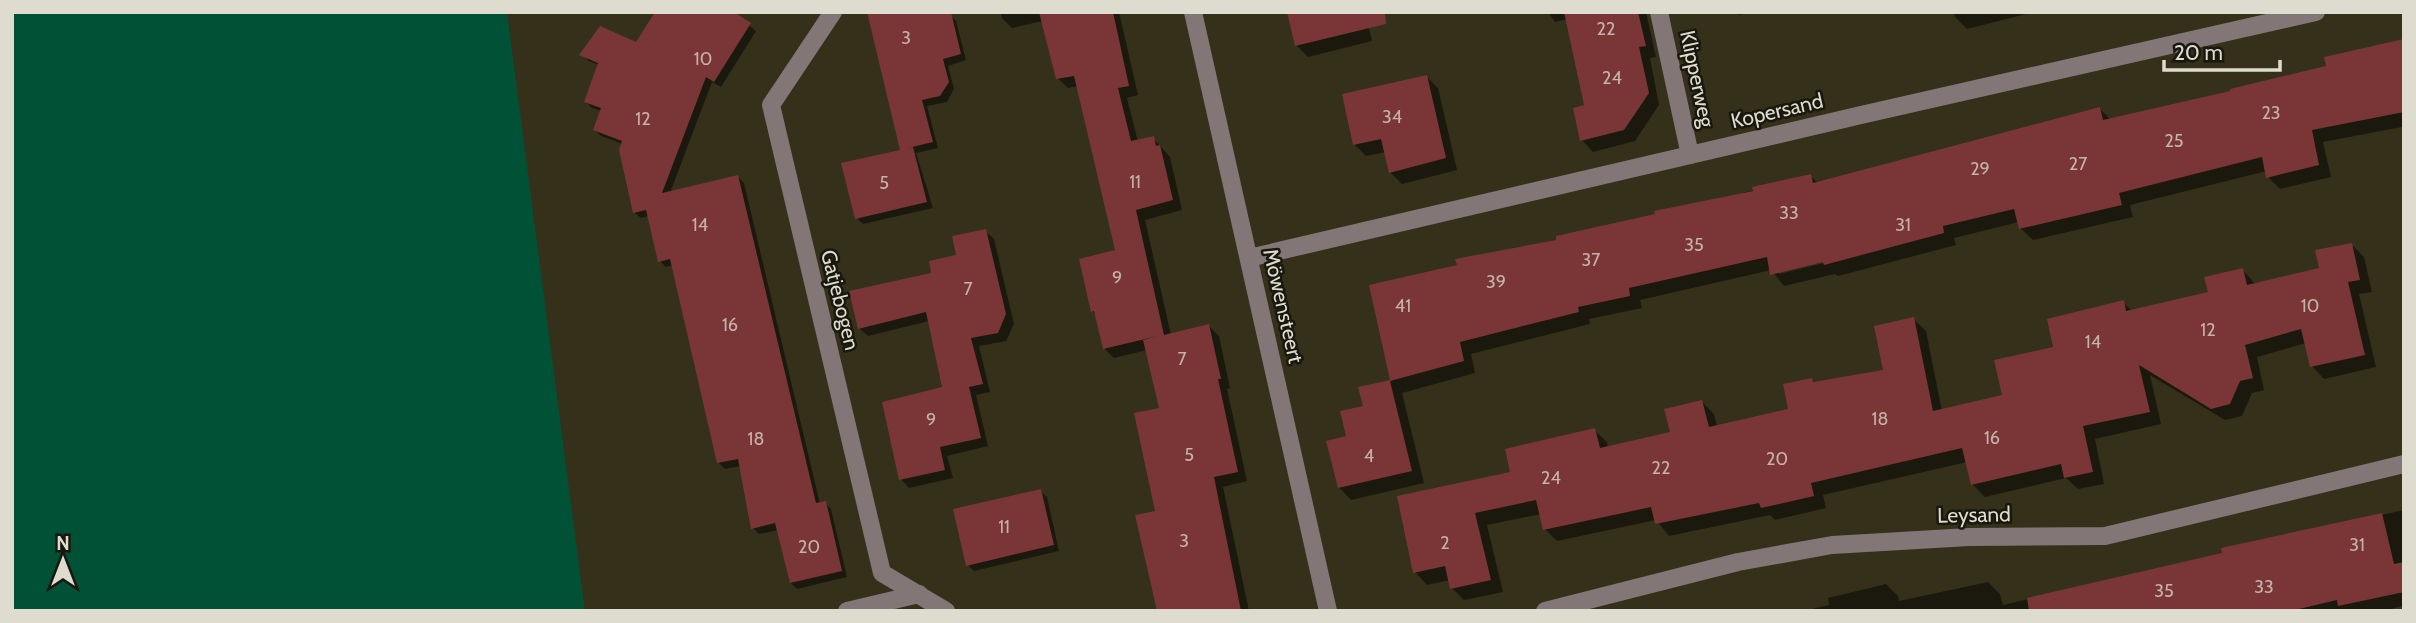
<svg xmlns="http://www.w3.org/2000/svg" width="2416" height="623" font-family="Cabin,sans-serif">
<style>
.green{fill:#005135}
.shadow{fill:#0007;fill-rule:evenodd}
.building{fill:#7a3637}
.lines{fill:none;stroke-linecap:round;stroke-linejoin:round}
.minor{stroke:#837677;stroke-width:18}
.labels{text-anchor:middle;stroke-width:5;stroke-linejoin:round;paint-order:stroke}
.number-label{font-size:18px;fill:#c5b2a9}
.street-label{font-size:21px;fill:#dedccf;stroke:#19170e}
</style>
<rect width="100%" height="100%" fill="#343019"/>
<!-- green -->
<path class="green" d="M12,12H507L585,611H12Z"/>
<!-- shadow -->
<g class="shadow">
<path d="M657,12H735L734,14L756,31L721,87L712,82L670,193L738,177L744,183L820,504L825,503L831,509L847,577L797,589L791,583L779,530L759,534L753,528L741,466L725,469L719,463L673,265L666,267L660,261L649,216L641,218L634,212L623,144L601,136L595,130L602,111L592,108L586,102L599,65L589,61L583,55L637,44Z"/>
<path d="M1000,12H1119L1138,95L1127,98L1138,142L1153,138L1170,157L1182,210L1145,220L1171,335L1209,326L1219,336L1230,388L1227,389L1247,481L1223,487L1249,611H1159L1157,513L1161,410L1147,350L1114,358L1104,348L1097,315L1092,311L1117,252L1078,86L1068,88L1058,78L1043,21L1012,28L1002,18Z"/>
<path d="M1365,12L1372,41L1308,57L1296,45Z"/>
<path d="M1548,12H1646L1656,57L1650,58L1659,105L1635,141L1593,152L1582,140L1586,106L1567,19L1555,22Z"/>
<path d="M1736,12H1753L1739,15Z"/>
<path d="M1954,12H2034L1967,29L1955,17Z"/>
<path d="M950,15L956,21L966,60L948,66L954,89L947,102L927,106L938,148L916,153L933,208L863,224L857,218L902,151Z"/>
<path d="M2404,40V135L2402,127L2323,142L2331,177L2280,189L2268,177L2267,171L2130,205L2133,217L2033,240L2020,228L2019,222L1954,238L1956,245L1838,276L1835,274L1784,286L1771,270L1640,300L1642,308L1589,319L1590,324L1471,354L1475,373L1402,393L1424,483L1351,500L1339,487L1348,437L1365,407L1360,389L1392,381L1371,287L1810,176L1818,183L2100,109L2111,120L2329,67ZM1831,258L1832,261L1779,274V271Z"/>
<path d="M1427,77L1438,88L1457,170L1402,184L1390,172L1386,152L1366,156L1354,144Z"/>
<path d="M985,231L994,239L1014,324L1006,341L979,346L990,392L976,395L988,446L947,456L953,478L909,488L901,479L944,389L929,321L868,336L859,328L958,256Z"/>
<path d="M2351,244L2364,257L2372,292L2359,294L2376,367L2324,379L2312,366L2306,343L2257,357L2264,390L2252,393L2242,416L2225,420L2150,375L2161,424L2095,439L2104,484L2078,489L2066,478L1985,497L1972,484L1967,462L1823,495L1826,508L1775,520L1770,515L1669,536L1656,520L1557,541L1545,529L1541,514L1487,525L1503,592L1464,600L1452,588L1450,580L1427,585L1415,572L1512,473L1594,430L1607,442L1608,448L1672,433L1702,402L1714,414L1717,427L1790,410L1812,380L1815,384L1885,371L1913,319L1926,331L1942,411L2004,396L2055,348L2123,302L2132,311L2210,293L2243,270L2256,285L2321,269Z"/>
<path d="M1040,491L1047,497L1059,551L974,571L968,565Z"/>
<path d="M2404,510V608L2402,606L2383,611H1803L1829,605L1828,598L1886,584L1898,596L1899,601L1988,582L2000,594L2003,605L2224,554L2223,550Z"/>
</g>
<!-- building -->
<g class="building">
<path d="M655,12H734L751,23L714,82L706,77L662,193L738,175L816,503L826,501L842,571L790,583L775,523L751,529L738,459L717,463L670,259L658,262L646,210L633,213L619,150L622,141L593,130L601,108L584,102L598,63L579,55L600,26L636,42Z"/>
<path d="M867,12H951L961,54L943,59L949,82L940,96L922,100L933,142L904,149L913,147L927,202L855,219L841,163L900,150Z"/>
<path d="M1039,12H1113L1129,86L1118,88L1131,141L1154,136L1156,146L1160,145L1173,200L1136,210L1164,335L1209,324L1221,379H1218L1238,472L1214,477L1241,611H1157L1135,515L1155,511L1134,413L1159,408L1143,340L1158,336L1103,349L1094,311L1091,312L1079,259L1115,250L1074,76L1056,79Z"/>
<path d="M1287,12H1385L1386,24L1295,46Z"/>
<path d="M1564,12H1638L1646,46L1639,47L1649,93L1624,130L1580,141L1573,108L1584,105Z"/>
<path d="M2404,39V112L2312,130L2319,165L2266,178L2262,157L2119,193L2122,205L2019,229L2014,209L1943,226L1944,233L1824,265L1823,262L1770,275L1767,257L1629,288L1630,296L1578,307L1579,312L1460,342L1464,361L1390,381L1412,471L1338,488L1326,441L1346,436L1340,411L1363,406L1358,387L1390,380L1369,285L1457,265L1455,259L1556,240V236L1655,214L1654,211L1753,191L1752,187L1811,174L1813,183L2100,107L2103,120L2230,91V89L2326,66L2324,57Z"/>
<path d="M1427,75L1446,158L1389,173L1381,139L1353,145L1342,94Z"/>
<path d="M986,229L1006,314L998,333L971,338L983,384L969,387L981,438L940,447L945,470L899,480L882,402L942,387L926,312L858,329L849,291L931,273L929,261L956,255L952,236Z"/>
<path d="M2352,243L2360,280L2348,282L2365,355L2310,367L2301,329L2245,345L2253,378L2240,381L2230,404L2211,409L2139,365L2150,412L2083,426L2093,472L2064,478L2061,464L1971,485L1962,448L1811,483L1814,496L1761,508L1759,503L1655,524L1651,507L1543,530L1536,500L1475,513L1491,580L1450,589L1445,566L1413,573L1397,496L1510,472L1505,449L1595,428L1600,448L1670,432L1664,409L1702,400L1709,427L1788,409L1783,384L1812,378L1813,382L1883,370L1874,326L1914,317L1933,411L2002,395L1994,360L2053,347L2047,319L2124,300L2126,311L2208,292L2204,277L2243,268L2247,285L2319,268L2315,250Z"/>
<path d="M1041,489L1054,545L966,566L953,509Z"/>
<path d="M2382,513L2394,564L2404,562V592L2338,606L2337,600L2290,611H2029L2027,598L2222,553L2221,548Z"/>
</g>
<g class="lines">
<!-- minor -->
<g class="minor">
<path d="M833,12L771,105L882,573L946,611"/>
<path d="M1193,12L1328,611"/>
<path d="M1659,12L1690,155"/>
<path d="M1249,258L1861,115L2316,12"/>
<path d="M847,611L919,594"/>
<path d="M1545,611L1738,562L1832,545L1969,537L2105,536L2404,464"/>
</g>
</g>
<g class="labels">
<!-- number labels -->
<g class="number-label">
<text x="1606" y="35">22</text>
<text x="906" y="44">3</text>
<text x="703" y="65">10</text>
<text x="1612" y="84">24</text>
<text x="2271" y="119">23</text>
<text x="1392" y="123">34</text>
<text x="643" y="125">12</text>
<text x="2174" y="147">25</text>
<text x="2078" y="170">27</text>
<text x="1980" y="175">29</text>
<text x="1135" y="188">11</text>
<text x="884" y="189">5</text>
<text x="1789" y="219">33</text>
<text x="700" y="231">14</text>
<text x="1903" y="231">31</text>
<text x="1694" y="251">35</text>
<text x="1591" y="266">37</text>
<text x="1117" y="284">9</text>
<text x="1496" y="288">39</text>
<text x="968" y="295">7</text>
<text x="1403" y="312">41</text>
<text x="2310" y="312">10</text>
<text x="730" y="331">16</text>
<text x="2208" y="336">12</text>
<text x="2093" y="348">14</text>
<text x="1182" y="365">7</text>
<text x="1880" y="425">18</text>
<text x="931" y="426">9</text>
<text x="1992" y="444">16</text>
<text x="756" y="445">18</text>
<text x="1189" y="461">5</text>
<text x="1369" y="462">4</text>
<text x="1777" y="465">20</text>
<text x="1661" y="474">22</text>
<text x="1551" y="484">24</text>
<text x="1004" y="533">11</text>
<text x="1184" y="547">3</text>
<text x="1445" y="549">2</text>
<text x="2357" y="551">31</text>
<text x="809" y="553">20</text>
<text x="2264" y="593">33</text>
<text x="2164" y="597">35</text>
</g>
<!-- street labels -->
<g class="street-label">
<text transform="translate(1697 79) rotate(78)" y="7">Klipperweg</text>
<text transform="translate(1777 111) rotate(-13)" y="7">Kopersand</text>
<text transform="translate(840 300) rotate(76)" y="7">Gatjebogen</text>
<text transform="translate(1283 306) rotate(77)" y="7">Möwensteert</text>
<text transform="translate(1974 515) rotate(-1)" y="7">Leysand</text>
</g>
</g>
<!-- border -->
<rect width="2416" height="623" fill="none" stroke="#dedccf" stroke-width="28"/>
<!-- north arrow -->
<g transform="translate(63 560)" stroke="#19170e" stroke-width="5" paint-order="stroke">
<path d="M0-5L12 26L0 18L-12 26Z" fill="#dedccf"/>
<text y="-10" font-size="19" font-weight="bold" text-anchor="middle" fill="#dedccf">N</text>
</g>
<!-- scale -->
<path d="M2164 60v10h116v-10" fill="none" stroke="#dedccf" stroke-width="3.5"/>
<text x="2174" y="60" font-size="21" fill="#dedccf" stroke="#19170e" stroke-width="5" paint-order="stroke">20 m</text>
</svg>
